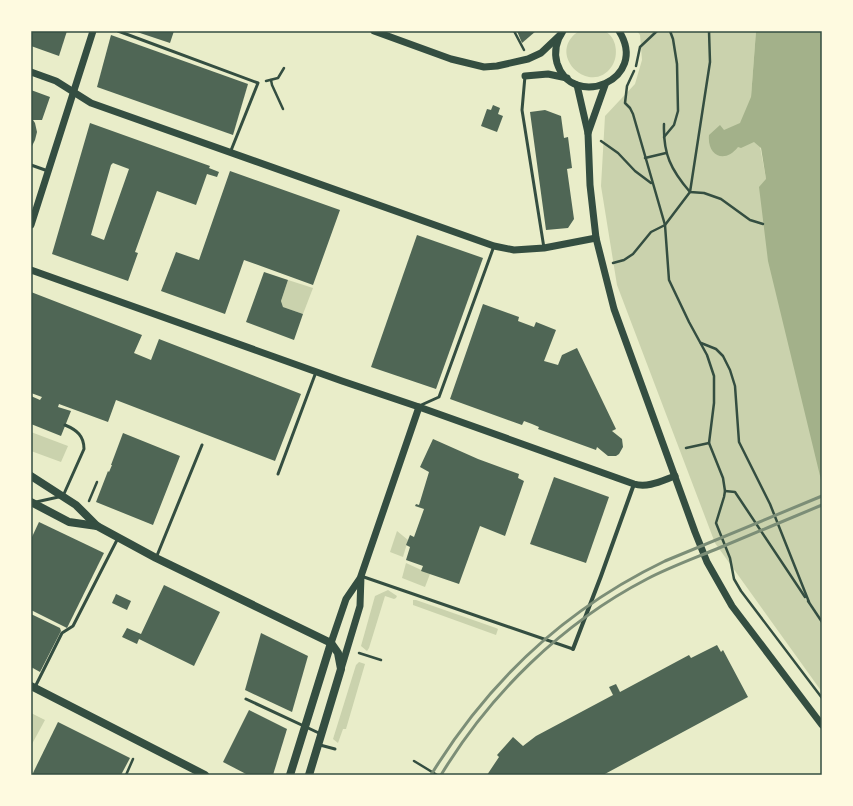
<svg xmlns="http://www.w3.org/2000/svg" width="853" height="806" font-family="Montserrat,sans-serif">
<style>
.green{fill:#cad2ad}
.water{fill:#a3b18a}
.building{fill:#4f6655;fill-rule:evenodd}
.lines{fill:none;stroke-linecap:round;stroke-linejoin:round}
.path{stroke:#344e41;stroke-width:2.5}
.service{stroke:#344e41;stroke-width:3}
.minor{stroke:#344e41;stroke-width:4}
.tertiary{stroke:#344e41;stroke-width:7}
.secondary{stroke:#344e41;stroke-width:8}
.rail{stroke:#7c8e77;stroke-width:3}
.neatline{fill:none;stroke:#344e41;stroke-width:1.5}
</style>
<rect width="100%" height="100%" fill="#e9edc9"/>
<!-- green -->
<g class="green">
<path d="M579,31C585,31 599,29 604,31C617,36 619,56 612,66C591,98 544,54 579,31Z"/>
<path d="M637,31H756L751,97L822,484V692L715,543L617,285L601,186L605,116L635,84L642,60L640,35Z"/>
<path d="M288,280L313,288L303,314L283,307L281,301Z"/>
<path d="M31,432L68,446L61,462L31,451Z"/>
<path d="M397,531L408,540L403,557L390,552Z"/>
<path d="M406,563L430,574L425,587L402,578Z"/>
<path d="M388,590L397,596L396,598L394,599L385,596L369,648L367,651L361,646L375,596Z"/>
<path d="M413,600H416L496,628L498,629L496,635L413,605Z"/>
<path d="M359,662L365,664L346,729H343L338,743L333,739L356,665Z"/>
<path d="M31,713L45,720L32,744H31Z"/>
</g>
<!-- water -->
<path class="water" d="M756,31H822V484L768,261L759,187L766,179L761,148L754,142L741,148L738,147C725,164 707,156 709,135L720,125L724,130L740,123L751,97Z"/>
<!-- building -->
<g class="building">
<path d="M31,31H67L59,56L31,46Z"/>
<path d="M134,31H174L170,43Z"/>
<path d="M517,31H536L522,43Z"/>
<path d="M111,35L248,84L233,135L97,87Z"/>
<path d="M31,90L50,97L42,120H33L35,123L37,132L35,140L31,148Z"/>
<path d="M493,105L500,108L498,114L503,116L497,132L481,126L487,109L491,110Z"/>
<path d="M545,110L561,116L564,138L568,137L572,168L567,169L574,219L568,228L546,230L530,112Z"/>
<path d="M90,123L210,166L209,168L219,172L217,177L207,174L196,205L157,191L135,252L138,253L128,281L52,254ZM113,163L129,169L104,240L91,235L111,165Z"/>
<path d="M230,171L340,210L313,285L244,260L225,314L161,291L176,252L199,260Z"/>
<path d="M417,235L483,258L436,389L371,367Z"/>
<path d="M264,272L288,280L281,301L283,307L303,314L294,340L246,322Z"/>
<path d="M31,292L142,335L134,353L151,360L159,339L301,394L275,461L116,400L108,422L59,404L58,407L71,411L61,436L31,424V396L40,400L42,397L31,393Z"/>
<path d="M483,304L519,317L518,321L534,327L536,322L556,330L544,361L558,365L562,355L577,348L616,429L612,431L622,439L623,447L619,454L616,456H608L597,447L596,450L538,429L539,427L532,424L524,421L522,425L450,399Z"/>
<path d="M123,433L180,456L153,525L96,502L108,471L109,472L112,465H111Z"/>
<path d="M433,439L478,459L519,474L518,478L524,481L505,536L480,526L459,584L421,571L423,566L406,560L410,547L406,545L410,535L414,537L424,509L415,506L416,504L419,505L429,472L420,467Z"/>
<path d="M554,477L609,497L586,563L530,544Z"/>
<path d="M39,522L104,553L67,628L31,610V539Z"/>
<path d="M164,585L220,612L194,666L139,639L137,644L122,637L127,628L141,634Z"/>
<path d="M116,594L131,601L127,610L112,603Z"/>
<path d="M31,614L60,628L61,631L40,672L31,667Z"/>
<path d="M261,633L308,656L292,712L245,690Z"/>
<path d="M717,645L721,652L723,650L748,697L603,775H487L499,757L497,755L513,737L523,746L536,736L613,695L609,687L616,684L620,692L689,655L691,658Z"/>
<path d="M249,710L287,729L273,775H248L223,762Z"/>
<path d="M58,722L130,758L121,775H32Z"/>
</g>
<g class="lines">
<!-- path -->
<g class="path">
<path d="M514,31L524,50"/>
<path d="M636,66L640,47L657,31"/>
<path d="M634,71L627,86L625,103L630,108L633,114L665,225L669,280L689,322L707,355L714,376V403L709,443L723,478L725,491L724,497L716,523L730,558L734,579L741,591L822,698"/>
<path d="M271,80L272,85L283,109"/>
<path d="M266,81L278,78L284,68"/>
<path d="M664,124C663,154 671,170 690,192L704,193L721,199L750,220L763,224"/>
<path d="M664,137L674,125L678,111L677,64L673,39L670,31"/>
<path d="M601,141L618,153L635,171L651,183"/>
<path d="M645,158L666,153"/>
<path d="M613,263L624,260L633,254L651,232L665,225L690,192L710,62L709,31"/>
<path d="M701,343L716,349L723,356L730,370L735,386L739,442L770,504L809,602"/>
<path d="M686,448L709,443"/>
<path d="M725,491L735,492L805,597"/>
<path d="M89,501L97,482"/>
<path d="M808,601L822,622"/>
<path d="M359,653L381,660"/>
<path d="M414,761L437,775"/>
<path d="M126,775L133,759"/>
</g>
<!-- service -->
<g class="service">
<path d="M118,31L258,83L230,153"/>
<path d="M525,76L522,110L544,248"/>
<path d="M31,165L48,171"/>
<path d="M419,406L439,397L494,246"/>
<path d="M278,474L316,372"/>
<path d="M36,502L63,496L84,449C84,436 77,430 65,425"/>
<path d="M156,558L202,445"/>
<path d="M361,576L573,649"/>
<path d="M35,687L62,633L73,626L118,538"/>
<path d="M246,699L321,734"/>
<path d="M320,745L335,749"/>
</g>
<!-- minor -->
<path class="minor" d="M573,649L601,576L634,484"/>
<!-- tertiary -->
<g class="tertiary">
<path d="M374,31L451,59L484,67L497,66L528,59L541,53L560,35"/>
<path d="M563,31C556,41 554,52 557,63C572,111 650,80 619,31"/>
<path d="M31,72L56,81L91,103L494,246L514,250L544,248L596,238"/>
<path d="M525,76L548,74L567,78"/>
<path d="M577,85L588,133L590,185L596,238L614,309L695,532L707,562L732,606L822,725"/>
<path d="M588,133L605,85"/>
<path d="M31,225L93,31"/>
<path d="M31,270L342,381L419,407L634,484C648,488 661,481 675,476"/>
<path d="M331,643L346,599L361,577"/>
<path d="M341,669L360,606L361,576L419,407"/>
</g>
<!-- secondary -->
<g class="secondary">
<path d="M31,476L76,505L97,526L156,558L331,643L338,653L341,669L309,775"/>
<path d="M31,502L69,522L97,526"/>
<path d="M31,686L205,775"/>
<path d="M290,775L331,643"/>
</g>
<!-- rail -->
<g class="rail">
<path d="M431,775C489,680 565,609 665,561L822,496"/>
<path d="M441,775C490,694 562,623 647,579C670,567 695,558 719,548C753,534 788,519 822,505"/>
</g>
</g>
<!-- border -->
<rect width="853" height="806" fill="none" stroke="#fefae0" stroke-width="64"/>
<rect x="32" y="32" width="789" height="742" class="neatline"/>
</svg>
